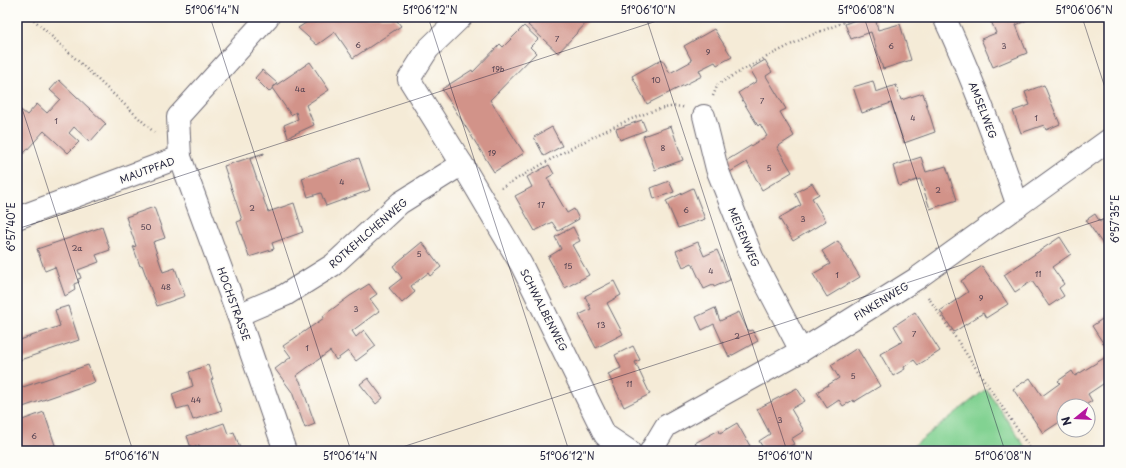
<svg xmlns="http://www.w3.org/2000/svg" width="1126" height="468" font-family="'Playpen Sans',sans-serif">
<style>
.green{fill:#82d292;stroke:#527a66}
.building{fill:#d29389}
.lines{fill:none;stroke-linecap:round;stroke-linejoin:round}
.minor-casing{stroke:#6c6872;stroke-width:24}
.path{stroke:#6c6872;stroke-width:2.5;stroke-dasharray:1 3;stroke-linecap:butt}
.minor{stroke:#fff;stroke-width:22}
.ticks{fill:none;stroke:#22223b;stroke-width:1;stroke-opacity:0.45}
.labels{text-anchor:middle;stroke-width:3.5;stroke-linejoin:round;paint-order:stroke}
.number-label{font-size:8px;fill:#4e3e4e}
.street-label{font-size:10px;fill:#22223b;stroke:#fdfcf7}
.neatline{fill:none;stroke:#22223b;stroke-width:1.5}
.ticks-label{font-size:10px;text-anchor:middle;fill:#22223b}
</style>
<rect width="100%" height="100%" fill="#fdfcf7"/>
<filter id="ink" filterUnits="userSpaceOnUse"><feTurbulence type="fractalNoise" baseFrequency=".025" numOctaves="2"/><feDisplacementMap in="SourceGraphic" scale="8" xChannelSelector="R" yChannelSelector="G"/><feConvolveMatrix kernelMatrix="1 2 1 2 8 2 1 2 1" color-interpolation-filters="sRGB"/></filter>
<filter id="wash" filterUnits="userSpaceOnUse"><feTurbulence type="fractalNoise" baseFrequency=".012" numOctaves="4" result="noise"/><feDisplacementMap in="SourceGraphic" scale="16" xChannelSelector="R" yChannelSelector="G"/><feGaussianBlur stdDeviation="0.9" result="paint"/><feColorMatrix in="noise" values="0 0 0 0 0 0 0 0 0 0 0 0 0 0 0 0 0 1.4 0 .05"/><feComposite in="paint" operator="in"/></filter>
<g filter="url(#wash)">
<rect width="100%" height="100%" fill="#f5ebd7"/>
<!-- green -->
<path class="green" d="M986,389L1028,451H907Z"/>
<g id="blocks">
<!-- building -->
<g class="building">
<path d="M323,17H394L401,26L353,58L335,32L317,45L298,28L312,19L315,23Z"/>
<path d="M536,17H588L590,19L558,53L528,25Z"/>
<path d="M863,17H875L878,30L900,24L911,60L883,69L871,32L851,39L845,24Z"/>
<path d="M999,17H1034L1016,25L1027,53L993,67L981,39L996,33L991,21Z"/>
<path d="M524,26L538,39L530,47L536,53L490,100L524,153L494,172L442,89L472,70L473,72L500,44L503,47Z"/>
<path d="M714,29L732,57L717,65L715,62L699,70L702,76L647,104L632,76L662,59L670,73L692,61L684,46Z"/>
<path d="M765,60L772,72L766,76L786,109L780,112L794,136L777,147L792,172L762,190L747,162L730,172L724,162L767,136L760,124L758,126L738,93L757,81L750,69Z"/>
<path d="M310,62L329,90L306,105L314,125L288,137L284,125L298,119L296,112L291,115L272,88Z"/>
<path d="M262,70L277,83L269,92L255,78Z"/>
<path d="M59,80L106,124L90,142L74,127L69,133L79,142L68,153L44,131L17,161V107L27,115L37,104L47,113L60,99L50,90Z"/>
<path d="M873,81L876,92L896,85L901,100L923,93L935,132L904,143L891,103L862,113L853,87Z"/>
<path d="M1044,85L1060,124L1046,130L1044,125L1021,133L1013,111L1030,105L1025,92Z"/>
<path d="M642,120L646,130L620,140L616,129Z"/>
<path d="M671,126L683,160L655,170L643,136Z"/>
<path d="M552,127L562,146L544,156L534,137Z"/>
<path d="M264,153V154L250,159L268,212L294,203L303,232L272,243L274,249L249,257L237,222L242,220L224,166Z"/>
<path d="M921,157L926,172L946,166L957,200L930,209L920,179L899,186L893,166Z"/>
<path d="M359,158L370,190L326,206L321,193L308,197L302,178Z"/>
<path d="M549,165L554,174L547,178L567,213L574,209L579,219L558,231L552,222L535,231L515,196L532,187L527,177Z"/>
<path d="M669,181L674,192L654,199L651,188Z"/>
<path d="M812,183L819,194L812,198L826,221L793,241L779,218L801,205L795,193Z"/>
<path d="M693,188L705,219L678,228L666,201Z"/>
<path d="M154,207L165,238L153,242L163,272L175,268L185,296L157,306L142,265L140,266L134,249L133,247L136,246L126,217Z"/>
<path d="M1095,214L1100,222L1109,216V243L1104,246L1086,220Z"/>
<path d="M102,227L110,250L96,255L99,262L78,270L81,278L78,279L79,282L74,284L75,290L65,296L55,267L45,271L37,249Z"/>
<path d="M573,227L580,241L572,245L589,275L565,288L548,257L561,249L555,237Z"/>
<path d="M1060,237L1071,254L1052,267L1064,284L1059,288L1064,296L1049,306L1032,281L1015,292L1004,275Z"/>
<path d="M838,241L860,277L827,297L813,274L830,264L822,251Z"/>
<path d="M422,242L441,267L430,276L428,273L411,286L415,292L402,303L389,288L402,278L393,266Z"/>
<path d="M698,242L704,256L717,250L730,280L714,287L713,285L704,289L692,263L683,267L676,251Z"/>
<path d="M982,266L1008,304L986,318L983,313L954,332L940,311L968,292L961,281Z"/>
<path d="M614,281L621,295L607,303L623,334L596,348L579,315L591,309L585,296Z"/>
<path d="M369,284L377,294L370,299L379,311L352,331L356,337L364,330L376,346L356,361L348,351L336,360L330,351L296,376L300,381L315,424L305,428L292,392L275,369L291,357L283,346L324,318L323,316L350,296Z"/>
<path d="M68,306L79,340L17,361V341L60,326L55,310Z"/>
<path d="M715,308L720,321L739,312L748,331L752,330L758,341L729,357L714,324L702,330L696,317Z"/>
<path d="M915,312L940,351L918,365L914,360L904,367L905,369L893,376L880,354L903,341L894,326Z"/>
<path d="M1108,315L1109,316V352L1092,326Z"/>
<path d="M633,346L640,360L635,362L650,394L624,407L608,374L621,368L615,355Z"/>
<path d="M857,348L880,386L854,402L853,400L843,406L839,400L827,408L817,392L839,378L831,365Z"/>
<path d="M1109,355V380L1088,394L1092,401L1084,406H1064V419L1043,433L1013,389L1030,378L1042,396L1060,383L1058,381L1072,371L1075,376Z"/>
<path d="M88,365L95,382L17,409V389Z"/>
<path d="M208,365L213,379L211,380L222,410L193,420L188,406L177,409L172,394L193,386L189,372Z"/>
<path d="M368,378L383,398L376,404L360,384Z"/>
<path d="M797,388L805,401L791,409L804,431L791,439L794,444L781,451H765L759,441L770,434L757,409Z"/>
<path d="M44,412L57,451H17V422Z"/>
<path d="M224,423L228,434L234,432L241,451H202L199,445L191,448L187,436Z"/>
<path d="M737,423L750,446L740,451H700L695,443L719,430L720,433Z"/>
</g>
</g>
</g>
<g filter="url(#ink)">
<use href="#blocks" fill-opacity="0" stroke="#6c6872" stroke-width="1"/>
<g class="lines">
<defs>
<g id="minor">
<path d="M268,17L178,117L180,157L238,315L285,451"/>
<path d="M944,17C973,78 996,142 1018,206"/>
<path d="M704,116L717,169L752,257L801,351"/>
<path d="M462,164L521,264L605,435L629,451"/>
<path d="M17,218L180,157"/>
<path d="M238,315L285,295L333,265L400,203L462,164L409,79L428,49L461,17"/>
<path d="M651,451L666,426L801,351L916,279L1109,140"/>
</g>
</defs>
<!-- minor casing -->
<use href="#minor" class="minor-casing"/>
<!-- path -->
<g class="path">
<path d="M31,17L156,134"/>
<path d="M713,96L718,84L761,60L804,38L857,17"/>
<path d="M501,188C531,171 656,95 685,108"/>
<path d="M928,297L1032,451"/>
</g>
<!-- minor -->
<use href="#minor" class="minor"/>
</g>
</g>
<!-- ticks -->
<path class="ticks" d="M210,17L351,451M428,17L569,451M646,17L787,451M864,17L1005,451M1082,17L1109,100M17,93L133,451M17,229L669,17M390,451L1109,217"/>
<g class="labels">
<!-- number labels -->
<g class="number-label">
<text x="557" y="42">7</text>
<text x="358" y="48">6</text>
<text x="891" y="49">6</text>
<text x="1004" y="49">3</text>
<text x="708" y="55">9</text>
<text x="498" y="72">19b</text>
<text x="656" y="83">10</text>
<text x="300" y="92">4a</text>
<text x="762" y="104">7</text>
<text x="913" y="121">4</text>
<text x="1036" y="121">1</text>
<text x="56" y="124">1</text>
<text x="663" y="151">8</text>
<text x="492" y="156">19</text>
<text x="769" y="171">5</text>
<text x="342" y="185">4</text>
<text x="938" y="193">2</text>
<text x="541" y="208">17</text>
<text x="252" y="211">2</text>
<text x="686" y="213">6</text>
<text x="803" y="222">3</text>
<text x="146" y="230">50</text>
<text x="77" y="251">2a</text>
<text x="419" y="257">5</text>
<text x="568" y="269">15</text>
<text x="711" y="274">4</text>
<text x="1038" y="277">11</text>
<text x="837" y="278">1</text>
<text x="166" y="290">48</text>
<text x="981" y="301">9</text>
<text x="356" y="312">3</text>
<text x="601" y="328">13</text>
<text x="914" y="337">7</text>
<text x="737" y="339">2</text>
<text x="307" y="351">1</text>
<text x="853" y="379">5</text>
<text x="629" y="387">11</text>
<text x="196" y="403">44</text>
<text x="780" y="423">3</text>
<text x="34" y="439">6</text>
</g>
<!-- street labels -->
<g class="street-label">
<text transform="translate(983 110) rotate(69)" y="4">AMSELWEG</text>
<text transform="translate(147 170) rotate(-20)" y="4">MAUTPFAD</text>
<text transform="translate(368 233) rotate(-41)" y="4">ROTKEHLCHENWEG</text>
<text transform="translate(744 237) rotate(67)" y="4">MEISENWEG</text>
<text transform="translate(881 301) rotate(-32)" y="4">FINKENWEG</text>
<text transform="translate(234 304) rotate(70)" y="4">HOCHSTRASSE</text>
<text transform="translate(544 310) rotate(63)" y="4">SCHWALBENWEG</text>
</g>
</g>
<!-- margin -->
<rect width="1126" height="468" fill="none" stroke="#fdfcf7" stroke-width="44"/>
<!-- north arrow -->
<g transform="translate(1076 418) rotate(252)"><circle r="19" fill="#fdfcf7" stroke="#a5a5ac"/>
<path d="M0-3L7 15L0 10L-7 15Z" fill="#b5179e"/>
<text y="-6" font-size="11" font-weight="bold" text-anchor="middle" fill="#22223b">N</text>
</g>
<rect x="22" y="22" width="1082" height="424" class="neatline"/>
<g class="ticks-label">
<text x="212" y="14">51°06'14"N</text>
<text x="430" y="14">51°06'12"N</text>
<text x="648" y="14">51°06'10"N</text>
<text x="866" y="14">51°06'08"N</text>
<text x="1084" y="14">51°06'06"N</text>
<text transform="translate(1115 219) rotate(-90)" y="4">6°57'35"E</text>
<text transform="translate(11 227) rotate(-90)" y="4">6°57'40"E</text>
<text x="132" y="460">51°06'16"N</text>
<text x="350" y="460">51°06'14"N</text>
<text x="567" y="460">51°06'12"N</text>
<text x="785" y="460">51°06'10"N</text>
<text x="1003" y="460">51°06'08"N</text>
</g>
</svg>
